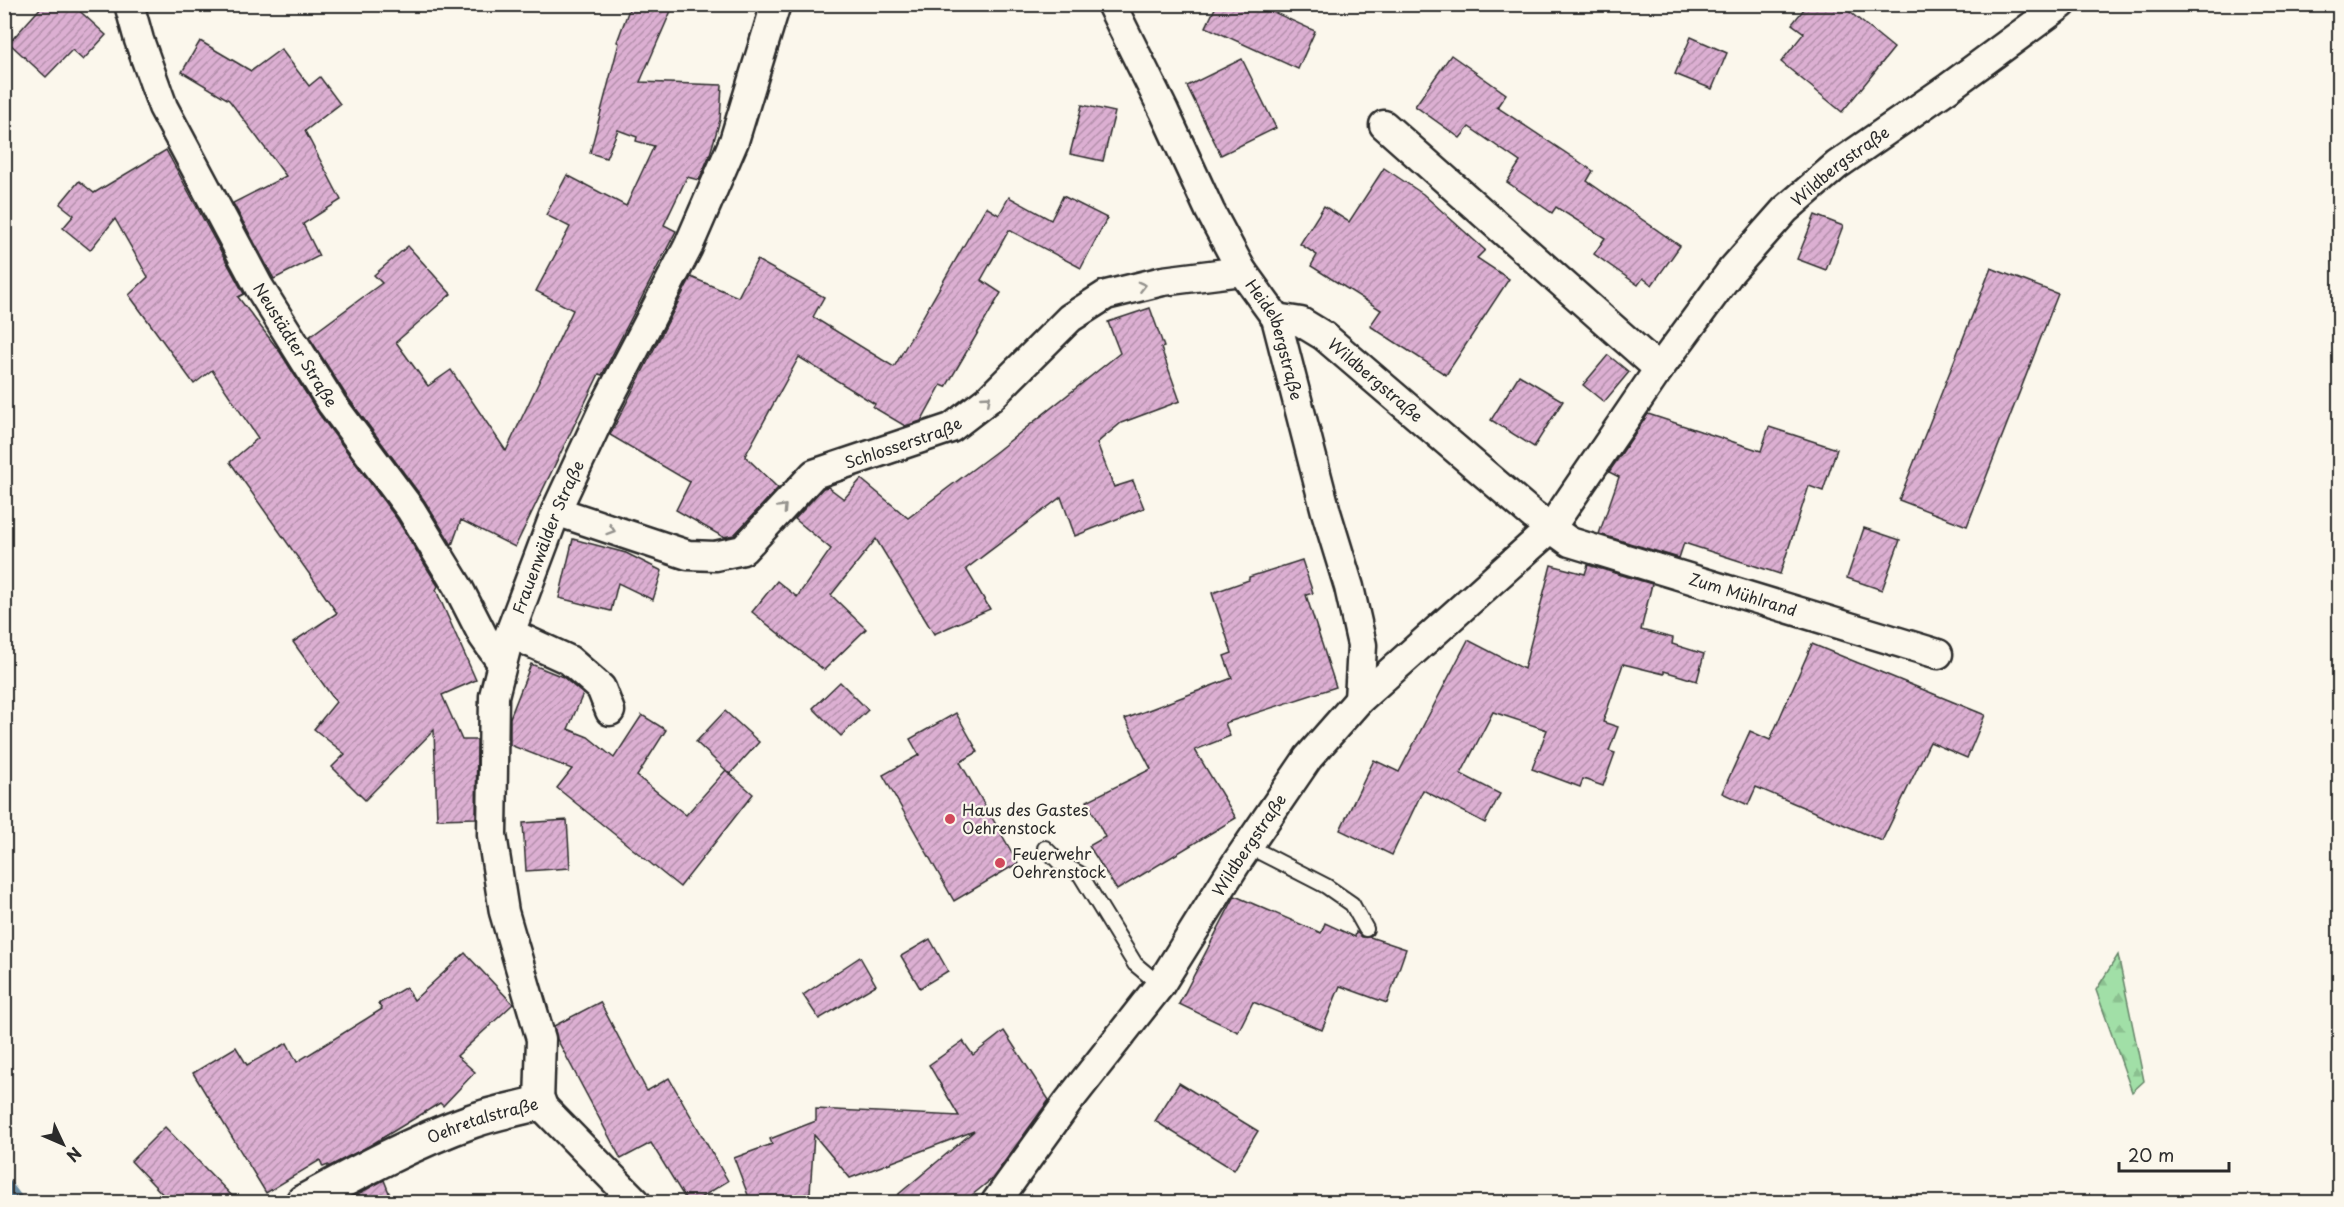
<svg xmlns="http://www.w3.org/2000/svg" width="2344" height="1207" font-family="'Playpen Sans',sans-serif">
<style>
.forest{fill:url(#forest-firs);stroke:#668569;stroke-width:1.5}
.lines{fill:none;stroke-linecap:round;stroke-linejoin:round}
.stream{stroke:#6b8ea5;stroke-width:10}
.building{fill:url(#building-hatch);stroke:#2b2b2b;stroke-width:1.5}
.lane-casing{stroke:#2b2b2b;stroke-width:18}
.street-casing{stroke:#2b2b2b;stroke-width:33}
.secondary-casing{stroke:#2b2b2b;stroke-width:38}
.lane{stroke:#fbf7ec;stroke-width:14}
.street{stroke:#fbf7ec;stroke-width:28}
.secondary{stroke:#fbf7ec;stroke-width:33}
.oneway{stroke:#93918c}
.poi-dot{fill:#d1495b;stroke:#fbf7ec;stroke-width:2}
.labels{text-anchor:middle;stroke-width:4.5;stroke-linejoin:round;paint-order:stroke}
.street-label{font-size:16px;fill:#2b2b2b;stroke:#fbf7ec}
.poi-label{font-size:16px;fill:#2b2b2b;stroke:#fbf7ec;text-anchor:start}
</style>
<defs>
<pattern id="forest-firs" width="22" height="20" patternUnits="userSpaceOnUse" patternTransform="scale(1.5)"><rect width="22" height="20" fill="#a1dfa7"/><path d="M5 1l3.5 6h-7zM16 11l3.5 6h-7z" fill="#8bc090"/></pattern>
<pattern id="building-hatch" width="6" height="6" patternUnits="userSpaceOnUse" patternTransform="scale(1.5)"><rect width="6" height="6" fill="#dcafd2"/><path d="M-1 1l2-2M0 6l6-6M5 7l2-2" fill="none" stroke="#b38fab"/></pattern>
</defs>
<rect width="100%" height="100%" fill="#fbf7ec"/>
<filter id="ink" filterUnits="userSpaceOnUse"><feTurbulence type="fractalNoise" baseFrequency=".0167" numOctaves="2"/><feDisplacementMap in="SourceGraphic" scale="12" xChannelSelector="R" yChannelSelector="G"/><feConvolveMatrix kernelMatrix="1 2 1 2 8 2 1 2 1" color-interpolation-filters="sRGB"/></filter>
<g filter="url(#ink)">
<!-- forest -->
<path class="forest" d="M2118,955L2144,1081L2132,1092L2096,990Z"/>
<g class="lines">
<!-- stream -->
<path class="stream" d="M4,1181L20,1202"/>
</g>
<!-- building -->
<g class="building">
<path d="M44,4H72L106,35L83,60L72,50L46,77L9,43Z"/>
<path d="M631,4H674L640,82L722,85L720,120L710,154L699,180L687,177L664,225L676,231L602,375L599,374L515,547L461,520L452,545L424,500L346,395L309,337L382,283L374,275L408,246L451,294L396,342L428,386L451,370L506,451L573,310L536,291L570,227L546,215L567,175L626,206L654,146L636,141L637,137L618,130L606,158L590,153L619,43L617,42Z"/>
<path d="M1217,4H1256L1315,31L1298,69L1206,27Z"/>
<path d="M1808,4H1840L1894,48L1842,112L1781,62L1804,33L1792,24Z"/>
<path d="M1691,37L1727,53L1712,89L1675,74Z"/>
<path d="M200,41L251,71L281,49L309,86L320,77L340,104L305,131L341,200L303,224L319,256L274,279L233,203L286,176L229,100L182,72Z"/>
<path d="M1451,55L1506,94L1497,107L1593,171L1587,181L1680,246L1652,285L1643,278L1638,285L1594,254L1605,238L1556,207L1552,213L1507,182L1520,162L1469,127L1460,138L1415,106Z"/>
<path d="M1242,59L1276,128L1221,155L1187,86Z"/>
<path d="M1082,105L1115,112L1103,161L1070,154Z"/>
<path d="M166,150L244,294L238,297L280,352L319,414L397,519L438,586L436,590L476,680L442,695L462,740H477L476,818L437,819L434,730L365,800L332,767L345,754L314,729L336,702L293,642L337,613L230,462L258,438L212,370L194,384L129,295L148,277L115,219L90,250L63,228L74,215L60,204L79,181L94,193Z"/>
<path d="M1384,168L1423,194L1485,250L1477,258L1509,279L1446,375L1370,326L1381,310L1311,266L1317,255L1300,244L1324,206L1349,222Z"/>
<path d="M1063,196L1107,218L1081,268L1009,230L981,280L1001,293L946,387L941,385L921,421L905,426L873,407L875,404L799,357L745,456L778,488L734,535L723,537L676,510L690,482L610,435L691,277L738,297L757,260L824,297L813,317L894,367L986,207L999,215L1009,197L1051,220Z"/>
<path d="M1815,215L1843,226L1826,270L1797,259Z"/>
<path d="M1991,268L2058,294L1967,526L1899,500Z"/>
<path d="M1150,308L1164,347L1161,348L1180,401L1121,423L1097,443L1114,487L1133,481L1144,508L1075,536L1061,497L966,569L990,609L934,634L876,539L831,595L866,629L824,670L752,612L777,581L797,597L831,549L795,519L823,488L828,487L844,499L861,479L908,518L997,451L1120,353L1108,322Z"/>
<path d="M1608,355L1629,372L1604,402L1583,385Z"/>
<path d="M1519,375L1563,401L1534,447L1491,420Z"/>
<path d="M1648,414L1761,451L1769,427L1837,449L1823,491L1809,486L1780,574L1684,543L1679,558L1599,534L1619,477L1609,472Z"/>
<path d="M1864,528L1900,540L1882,590L1847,578Z"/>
<path d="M573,539L626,553L662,571L653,600L618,583L611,611L559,598Z"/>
<path d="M1302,560L1313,593L1306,595L1336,687L1225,723L1230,736L1195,750L1236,818L1117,890L1089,846L1105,837L1087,801L1151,769L1125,719L1232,678L1224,656L1232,653L1212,593L1249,580V577Z"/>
<path d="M1551,565L1585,574L1588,565L1652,584L1641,630L1673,638L1672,644L1704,654L1697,681L1664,671V674L1623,664L1603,722L1618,727L1609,751L1615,753L1603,786L1583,779L1580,787L1532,769L1547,730L1493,712L1461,774L1500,794L1485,823L1423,790L1392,855L1340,830L1374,760L1399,772L1468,640L1524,669Z"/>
<path d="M1812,644L1985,715L1967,758L1930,742L1882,841L1756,787L1748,805L1722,793L1750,731L1770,740Z"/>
<path d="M531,664L563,677L583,694L568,729L588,737L614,758L642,715L666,730L637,776L686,815L726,770L753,794L680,887L557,788L572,769L510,745V718Z"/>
<path d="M840,682L868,710L841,736L813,708Z"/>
<path d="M725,711L759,742L730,774L696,742Z"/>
<path d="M956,713L978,752L960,762L1018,863L954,901L883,775L919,755L910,739Z"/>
<path d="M567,820L570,868L526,871L523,823Z"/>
<path d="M1235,896L1321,933L1325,923L1355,937L1356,932L1362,937H1370L1406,949L1387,1003L1340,986L1322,1030L1253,1002L1238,1032L1179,1004Z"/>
<path d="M930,939L948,971L920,988L901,956Z"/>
<path d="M465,953L513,1004L457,1056L475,1072L443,1106L440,1103L369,1146L328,1167V1165L323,1167L320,1160L266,1193L193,1073L236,1047L247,1065L287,1043L297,1062L382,1009L378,1004L406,987L414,1000Z"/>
<path d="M860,957L876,985L819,1019L803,995Z"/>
<path d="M600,1002L647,1091L669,1078L728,1181L692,1203H688L651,1143L621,1159L557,1039L554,1026Z"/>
<path d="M1004,1031L1049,1100L992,1179L962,1203H888L974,1131L850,1178L814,1135L810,1193L784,1203H751L734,1158L772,1144L770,1139L816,1121V1109L959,1116L929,1065L963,1041L973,1055Z"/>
<path d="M1179,1083L1258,1131L1234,1170L1155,1121Z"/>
<path d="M165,1127L239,1203H171L131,1161Z"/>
<path d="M384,1180L393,1203H343V1202Z"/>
</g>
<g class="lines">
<defs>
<g id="lane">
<path d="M1248,846L1326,886L1352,904L1366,929"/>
<path d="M1045,848L1060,863L1080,874L1135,964L1160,985"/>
</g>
<g id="street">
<path id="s1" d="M129,4L139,40L163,107L259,287L332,404L411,510L458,587L483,636L502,663"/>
<path id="s2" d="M1111,4L1164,111L1210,211L1242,271L1276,318L1326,512L1349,587L1362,645L1359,700"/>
<path d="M1384,125L1659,369"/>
<path id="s3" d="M1276,318L1301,322L1324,336L1534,516L1570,542L1938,654"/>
<path id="s4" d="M556,511L688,555L715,556L743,550L814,474L951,428L990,398L1070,318L1106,295L1163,281L1242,271"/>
<path d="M510,633L569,660L601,688L610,711"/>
<path id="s5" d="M636,1202L539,1103L541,1039L504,912L492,835L494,696L510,633L556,511L604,408L688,247L734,141L776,4"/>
<path id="s6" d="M996,1202L1068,1102L1160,985L1235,865L1308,758L1359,700L1550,529L1659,369L1731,271L1785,210L1837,165L1948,88L2062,4"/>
</g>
<g id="secondary">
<path id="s7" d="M303,1202C358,1172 413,1142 472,1121C494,1113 517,1109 539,1103"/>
</g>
</defs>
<!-- lane casing -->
<use href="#lane" class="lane-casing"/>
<!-- street casing -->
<use href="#street" class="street-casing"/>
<!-- secondary casing -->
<use href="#secondary" class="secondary-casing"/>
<!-- lane -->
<use href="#lane" class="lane"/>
<!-- street -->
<use href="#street" class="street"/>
<!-- secondary -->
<use href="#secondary" class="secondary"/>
</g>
<!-- one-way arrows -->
<defs><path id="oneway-chevron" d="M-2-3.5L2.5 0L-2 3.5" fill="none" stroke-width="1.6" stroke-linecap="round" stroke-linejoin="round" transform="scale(1.5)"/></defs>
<g class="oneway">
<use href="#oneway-chevron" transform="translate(1142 286) rotate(-14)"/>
<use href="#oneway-chevron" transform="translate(987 399) rotate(-41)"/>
<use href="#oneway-chevron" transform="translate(783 508) rotate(-47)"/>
<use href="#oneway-chevron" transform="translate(611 530) rotate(18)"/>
</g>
</g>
<!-- markers -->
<g class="poi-dot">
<circle cx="950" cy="819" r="6"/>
<circle cx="1000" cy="863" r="6"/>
</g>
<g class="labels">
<!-- street labels -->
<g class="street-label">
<text dy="6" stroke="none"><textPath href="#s6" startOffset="1344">Wildbergstraße</textPath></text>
<text dy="6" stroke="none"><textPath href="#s2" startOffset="375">Heidelbergstraße</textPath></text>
<text dy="6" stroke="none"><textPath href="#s1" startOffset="381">Neustädter Straße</textPath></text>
<text dy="6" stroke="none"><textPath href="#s3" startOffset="120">Wildbergstraße</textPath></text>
<text dy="6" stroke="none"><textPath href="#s4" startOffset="393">Schlosserstraße</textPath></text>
<text dy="6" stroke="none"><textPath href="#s5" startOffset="720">Frauenwälder Straße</textPath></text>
<text dy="6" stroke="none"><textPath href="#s3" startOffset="554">Zum Mühlrand</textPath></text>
<text dy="6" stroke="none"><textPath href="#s6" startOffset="438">Wildbergstraße</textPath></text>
<text dy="6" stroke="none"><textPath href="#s7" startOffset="198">Oehretalstraße</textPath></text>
</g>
<!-- poi labels -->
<g class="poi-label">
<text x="962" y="816">Haus des Gastes<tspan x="962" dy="18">Oehrenstock</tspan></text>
<text x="1012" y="860">Feuerwehr<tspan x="1012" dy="18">Oehrenstock</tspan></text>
</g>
</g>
<!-- margin -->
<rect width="2344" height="1207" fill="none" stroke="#fbf7ec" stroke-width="24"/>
<rect x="12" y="12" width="2320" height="1183" fill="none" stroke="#2b2b2b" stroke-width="2" filter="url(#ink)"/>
<!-- north arrow -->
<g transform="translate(63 1144) rotate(134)" stroke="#fbf7ec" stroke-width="4.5" paint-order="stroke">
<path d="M0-4.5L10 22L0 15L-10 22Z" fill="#2b2b2b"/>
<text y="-9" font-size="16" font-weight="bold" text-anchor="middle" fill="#2b2b2b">N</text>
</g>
<!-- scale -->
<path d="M2119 1162v9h110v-9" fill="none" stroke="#2b2b2b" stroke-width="3"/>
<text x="2128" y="1162" font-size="18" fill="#2b2b2b" stroke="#fbf7ec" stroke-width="4.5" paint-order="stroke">20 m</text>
</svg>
